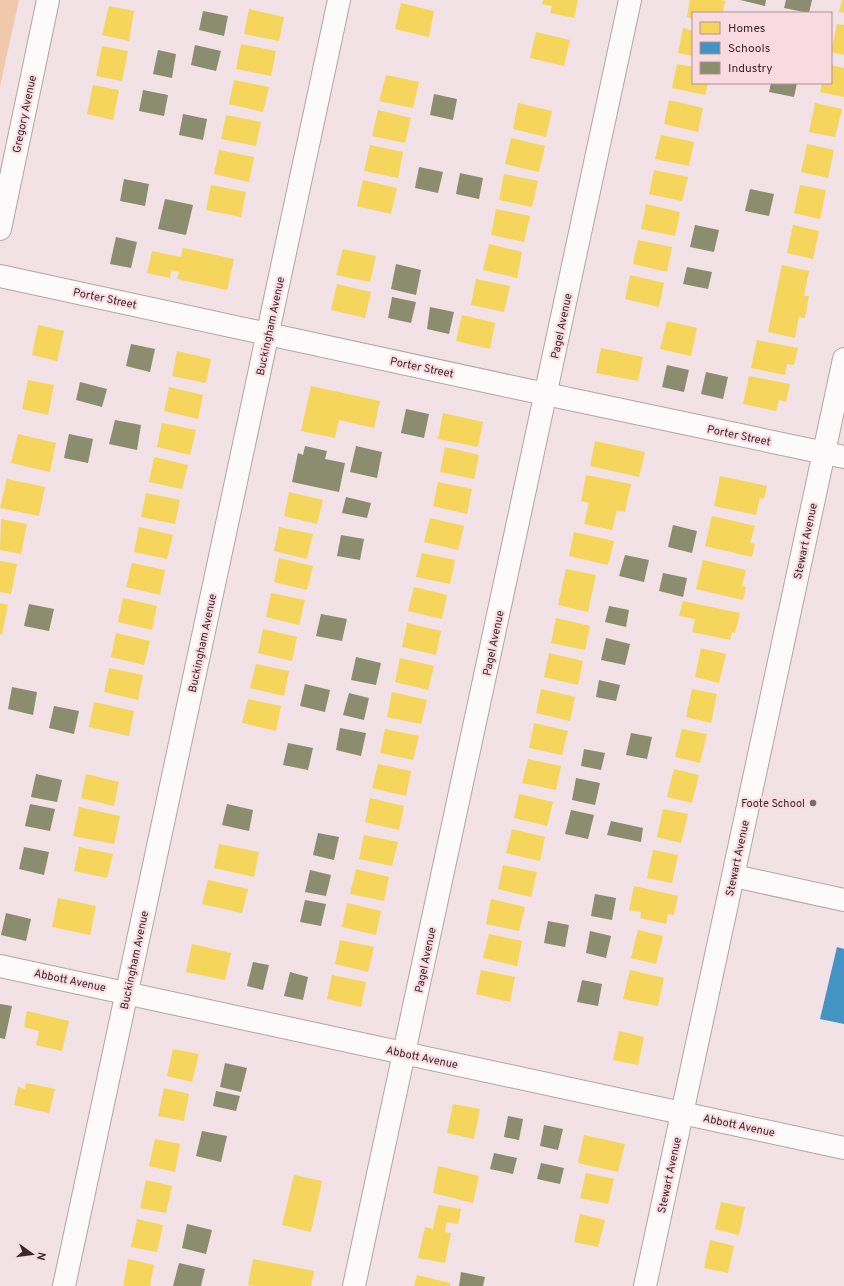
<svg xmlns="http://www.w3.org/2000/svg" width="844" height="1286" font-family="Overpass,sans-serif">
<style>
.green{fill:#f0c8ab}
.homes{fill:#f6d55c}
.schools{fill:#4393c3}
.industry{fill:#8c8c6e}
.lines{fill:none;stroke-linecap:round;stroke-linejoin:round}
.minor-casing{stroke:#b4a3a7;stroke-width:24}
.minor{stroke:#fdfafb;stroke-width:22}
.poi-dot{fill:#7b696d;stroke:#f9dae1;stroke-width:1.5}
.labels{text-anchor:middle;stroke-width:4;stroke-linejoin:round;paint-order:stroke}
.street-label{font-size:11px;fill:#3b282c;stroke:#f9dae1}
.poi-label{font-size:11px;fill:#3b282c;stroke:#f9dae1;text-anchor:end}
</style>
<rect width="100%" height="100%" fill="#f2e1e5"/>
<!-- green -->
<path class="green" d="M0,0H19L0,86Z"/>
<!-- homes -->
<g class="homes">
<path d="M543,0H578L574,18L550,13L552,6L542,4Z"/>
<path d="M690,0H722L725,1L723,13H693V19L687,17Z"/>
<path d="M842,0H844V13L839,12Z"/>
<path d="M401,3L434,11L429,37L395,29Z"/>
<path d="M109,6L134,11L129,41L102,35Z"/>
<path d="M249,9L284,17L279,41L244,34Z"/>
<path d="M837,24L844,25V55L831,52Z"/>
<path d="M683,28L693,31V56L678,53Z"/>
<path d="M536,32L570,40L564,66L530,58Z"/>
<path d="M241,44L276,51L271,76L236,69Z"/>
<path d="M102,46L128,51L122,81L96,76Z"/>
<path d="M677,64L693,67V83H708L705,95L672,88Z"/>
<path d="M831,65L844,68V97L820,92L822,83H831Z"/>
<path d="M386,75L419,82L413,108L379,101Z"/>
<path d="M234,80L269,87L263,112L229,104Z"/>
<path d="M93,85L119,90L113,120L87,114Z"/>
<path d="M669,100L703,108L698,132L664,124Z"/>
<path d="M518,103L552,111L546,137L513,129Z"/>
<path d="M815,103L842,109L835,137L809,132Z"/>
<path d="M378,110L411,118L405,143L372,136Z"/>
<path d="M226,115L261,122L256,146L221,139Z"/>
<path d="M661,135L694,142L689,166L655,159Z"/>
<path d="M511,138L545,146L539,172L505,164Z"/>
<path d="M807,144L834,150L828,178L801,172Z"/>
<path d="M370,145L403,152L398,178L364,171Z"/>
<path d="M219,150L254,157L249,182L214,174Z"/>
<path d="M654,170L688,177L682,201L649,194Z"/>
<path d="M504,174L538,181L532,207L499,200Z"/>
<path d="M363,180L397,188L391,214L357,206Z"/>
<path d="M211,185L246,192L241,217L206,210Z"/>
<path d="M800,185L826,190L820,219L794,213Z"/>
<path d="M646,204L680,212L675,236L641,229Z"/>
<path d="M496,209L530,216L524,242L491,235Z"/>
<path d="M793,225L819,231L813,259L787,253Z"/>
<path d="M638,240L672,247L667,272L633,264Z"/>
<path d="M489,244L522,252L517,278L483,270Z"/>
<path d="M183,248L234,259L227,290L177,279L179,272L171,270L170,278L147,273L152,251L181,257Z"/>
<path d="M343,249L376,256L370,282L336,275Z"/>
<path d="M782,265L809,271L804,296H809L805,318L799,317L795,338L768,332Z"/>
<path d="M630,275L664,283L659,307L625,299Z"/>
<path d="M476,279L510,286L504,312L471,305Z"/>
<path d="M337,284L371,292L365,318L331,310Z"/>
<path d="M462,315L495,323L490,349L456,341Z"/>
<path d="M667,321L697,328L691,356L660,349Z"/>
<path d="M38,325L64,331L57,361L32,355Z"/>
<path d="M757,340L798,348L794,365L787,364L785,375L751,368Z"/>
<path d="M601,348L643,357L638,381L596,373Z"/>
<path d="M177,351L211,359L206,383L172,376Z"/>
<path d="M749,376L790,384L786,402L779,400L776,411L743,404Z"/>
<path d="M28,380L54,385L48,415L22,409Z"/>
<path d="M311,386L380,401L374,428L339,420L335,438L301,431Z"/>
<path d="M169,387L203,395L198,419L164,411Z"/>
<path d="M443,413L483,422L478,447L438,439Z"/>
<path d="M162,423L196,430L190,455L157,447Z"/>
<path d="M18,434L56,443L50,472L11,463Z"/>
<path d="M595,441L645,452L639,477L590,466Z"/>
<path d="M445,447L479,455L474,479L440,472Z"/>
<path d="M154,457L188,465L182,489L149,482Z"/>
<path d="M586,475L631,484L625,512L617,510L612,530L584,524L589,503L581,501Z"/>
<path d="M720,476L767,486L764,499L760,498L756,515L714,506Z"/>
<path d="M7,479L45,487L39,516L0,508Z"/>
<path d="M438,482L472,489L467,514L433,506Z"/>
<path d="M289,492L323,500L317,524L284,516Z"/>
<path d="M146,493L180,500L175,524L141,517Z"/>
<path d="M712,516L755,526L750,543L755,544L752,557L705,546Z"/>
<path d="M430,518L464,526L458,550L424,542Z"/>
<path d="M1,519L27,524L21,554L0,550Z"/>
<path d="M139,527L173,535L167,559L134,552Z"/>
<path d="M279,527L313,534L307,559L274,551Z"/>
<path d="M574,532L614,541L608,565L569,556Z"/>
<path d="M422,553L455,560L450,584L416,577Z"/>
<path d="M279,558L313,566L307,590L274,582Z"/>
<path d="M703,560L746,570L742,586L746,587L743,600L696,589Z"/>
<path d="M0,561L17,564L11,594L0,592Z"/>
<path d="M132,563L165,570L160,595L126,587Z"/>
<path d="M566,569L596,575L588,612L558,605Z"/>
<path d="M414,587L447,595L442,619L408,611Z"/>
<path d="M271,593L305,600L299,625L266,617Z"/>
<path d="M123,598L157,606L152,630L118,622Z"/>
<path d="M683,601L740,613L735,633L732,632L730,640L692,632L695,619L679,616Z"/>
<path d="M0,603L8,605L2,635L0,634Z"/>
<path d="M556,618L590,626L585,650L551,643Z"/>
<path d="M407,623L441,631L436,655L402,647Z"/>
<path d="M263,629L297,637L292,661L258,653Z"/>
<path d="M116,633L150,641L144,665L111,657Z"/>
<path d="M701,648L726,654L719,683L695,677Z"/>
<path d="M549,653L583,661L578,685L544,677Z"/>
<path d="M400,658L434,666L428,690L395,682Z"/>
<path d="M256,664L289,671L284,696L250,688Z"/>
<path d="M109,668L143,675L138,700L104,692Z"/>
<path d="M541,689L575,697L570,721L536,713Z"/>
<path d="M692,689L717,694L711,723L686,717Z"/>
<path d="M392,692L427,700L421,724L387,717Z"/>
<path d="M248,699L281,706L276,731L242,723Z"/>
<path d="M94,702L134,711L129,736L89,727Z"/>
<path d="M534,723L568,731L562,755L529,748Z"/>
<path d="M385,729L419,736L413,760L380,753Z"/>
<path d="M682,729L707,734L700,763L675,757Z"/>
<path d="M528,759L561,766L556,790L522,783Z"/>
<path d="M378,764L411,771L406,796L372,788Z"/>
<path d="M674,769L699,775L692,803L667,797Z"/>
<path d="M86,774L119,782L114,806L81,798Z"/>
<path d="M519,794L553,802L547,826L514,818Z"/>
<path d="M370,798L404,806L399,830L365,822Z"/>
<path d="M79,807L120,816L114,844L73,836Z"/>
<path d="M663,809L688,814L681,843L657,837Z"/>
<path d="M512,829L545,837L540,861L506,853Z"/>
<path d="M364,835L398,842L392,866L359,859Z"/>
<path d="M219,844L259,852L254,877L214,868Z"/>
<path d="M79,847L113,854L107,878L74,871Z"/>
<path d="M653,850L678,855L672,883L647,878Z"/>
<path d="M503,865L537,872L531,897L498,889Z"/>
<path d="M356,869L389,877L384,901L350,894Z"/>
<path d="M208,880L248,889L242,913L202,904Z"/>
<path d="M634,886L678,896L674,915L668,914L666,924L640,918L641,912L629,910Z"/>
<path d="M58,898L96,906L90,935L52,927Z"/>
<path d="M491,899L525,907L519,931L486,924Z"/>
<path d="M347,903L381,911L376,935L342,927Z"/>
<path d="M638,930L663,936L656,964L631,958Z"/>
<path d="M489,934L522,941L517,966L483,958Z"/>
<path d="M340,940L374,947L368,972L335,964Z"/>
<path d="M192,944L231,953L225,980L186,972Z"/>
<path d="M481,970L515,977L510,1002L476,994Z"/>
<path d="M630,970L664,978L658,1006L623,999Z"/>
<path d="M332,975L366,982L361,1007L327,999Z"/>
<path d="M27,1011L69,1021L62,1051L36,1045L39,1031L24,1027Z"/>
<path d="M619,1031L644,1037L638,1065L613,1060Z"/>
<path d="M173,1049L199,1054L192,1082L167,1076Z"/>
<path d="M26,1083L55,1089L49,1113L14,1105L18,1087L25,1089Z"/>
<path d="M164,1088L189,1094L184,1121L158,1116Z"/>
<path d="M453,1104L480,1109L474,1139L447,1133Z"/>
<path d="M584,1135L625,1144L618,1172L578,1163Z"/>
<path d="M155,1139L180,1144L175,1172L149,1166Z"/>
<path d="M438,1166L479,1176L473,1203L433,1193Z"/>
<path d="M586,1173L614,1179L608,1204L580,1198Z"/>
<path d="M294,1175L322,1181L311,1232L282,1225Z"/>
<path d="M146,1180L172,1186L166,1213L140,1208Z"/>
<path d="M721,1202L745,1207L739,1235L715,1229Z"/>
<path d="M438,1205L461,1209L458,1224L447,1222L445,1232L451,1233L445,1263L418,1258L425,1227L433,1229Z"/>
<path d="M580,1214L605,1220L598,1247L574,1242Z"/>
<path d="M137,1219L163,1225L157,1252L131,1247Z"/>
<path d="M710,1240L734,1246L728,1273L704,1268Z"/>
<path d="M128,1259L154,1265L150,1286H123Z"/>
<path d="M253,1259L314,1271L311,1286H255L248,1285Z"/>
<path d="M417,1275L450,1283V1286H414Z"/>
</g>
<!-- schools -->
<path class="schools" d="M837,947L844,949V1024L820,1019Z"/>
<!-- industry -->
<g class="industry">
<path d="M740,0H766L765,6Z"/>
<path d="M786,0H812L809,13L784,8Z"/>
<path d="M203,11L228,16L224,36L199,30Z"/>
<path d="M195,45L221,51L216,71L191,65Z"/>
<path d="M158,50L176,54L172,78L153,74Z"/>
<path d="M771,83H797L794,97L769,92Z"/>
<path d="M143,90L168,95L164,116L139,111Z"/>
<path d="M434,94L457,99L453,120L430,115Z"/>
<path d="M183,114L207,119L203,140L179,135Z"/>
<path d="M419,167L443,172L438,193L415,188Z"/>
<path d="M460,173L483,178L479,199L456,194Z"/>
<path d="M124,179L149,184L145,206L120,201Z"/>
<path d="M750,189L774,194L769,216L745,211Z"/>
<path d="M165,199L193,205L186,235L158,229Z"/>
<path d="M695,225L719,230L714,252L690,247Z"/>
<path d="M116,237L137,242L131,268L110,264Z"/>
<path d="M396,264L421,270L416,295L391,289Z"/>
<path d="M687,267L712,272L708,289L683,284Z"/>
<path d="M392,297L416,302L411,323L388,318Z"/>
<path d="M430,307L454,312L449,334L427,329Z"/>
<path d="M131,344L155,349L150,372L126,366Z"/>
<path d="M667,365L689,370L684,392L662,387Z"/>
<path d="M706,372L728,377L723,399L701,394Z"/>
<path d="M80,382L107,389L102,407L76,400Z"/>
<path d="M406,409L429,414L424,438L401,433Z"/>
<path d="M115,420L141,425L137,450L109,444Z"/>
<path d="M69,434L93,439L88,463L64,458Z"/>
<path d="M305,446L327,451L325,459L345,463L339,492L292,482L298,453L303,455Z"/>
<path d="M356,446L382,452L377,478L350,472Z"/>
<path d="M346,497L371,503L367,518L342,513Z"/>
<path d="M673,525L697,531L692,553L668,547Z"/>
<path d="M341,535L364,539L360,560L337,556Z"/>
<path d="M625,555L649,560L644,582L619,576Z"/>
<path d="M663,573L687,578L683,597L659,591Z"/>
<path d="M29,604L54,609L49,631L24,626Z"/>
<path d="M609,606L629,610L626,627L605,622Z"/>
<path d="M321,614L347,619L342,641L316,636Z"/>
<path d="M606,638L630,644L625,665L601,660Z"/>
<path d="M356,657L381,663L376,685L351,680Z"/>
<path d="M599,680L620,685L616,701L596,697Z"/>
<path d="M305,684L330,690L325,712L300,706Z"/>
<path d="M12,687L37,692L33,715L8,709Z"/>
<path d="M349,693L369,698L364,720L343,715Z"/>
<path d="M54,706L79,711L74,734L49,728Z"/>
<path d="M340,728L366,733L361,756L336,750Z"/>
<path d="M631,733L652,737L647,759L626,755Z"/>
<path d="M288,743L313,748L308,770L283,765Z"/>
<path d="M584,749L605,753L601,770L581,766Z"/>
<path d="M36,774L62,780L57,802L31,797Z"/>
<path d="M576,778L600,783L595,805L572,800Z"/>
<path d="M30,804L55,809L50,831L25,826Z"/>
<path d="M227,804L253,810L249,831L222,825Z"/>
<path d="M571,810L594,815L588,839L565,834Z"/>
<path d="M611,821L643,828L641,842L607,835Z"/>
<path d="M318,833L339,837L334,860L313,855Z"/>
<path d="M24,847L49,852L44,875L19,869Z"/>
<path d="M310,870L331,875L326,896L305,892Z"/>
<path d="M595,894L616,898L612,920L591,916Z"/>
<path d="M305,900L326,904L321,926L300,922Z"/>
<path d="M6,913L31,919L26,941L1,935Z"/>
<path d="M548,921L569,925L565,947L544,943Z"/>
<path d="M590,931L611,936L606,958L586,953Z"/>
<path d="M253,962L269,965L263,990L247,986Z"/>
<path d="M290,972L308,977L303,1000L284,996Z"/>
<path d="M582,980L602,984L598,1006L577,1002Z"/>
<path d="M0,1004L12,1006L5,1039L0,1038Z"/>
<path d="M225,1063L247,1068L241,1092L220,1087Z"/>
<path d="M216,1091L240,1096L236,1111L213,1106Z"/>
<path d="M508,1116L523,1119L519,1140L504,1137Z"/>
<path d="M544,1125L563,1129L558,1150L540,1146Z"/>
<path d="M202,1131L227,1136L221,1162L196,1156Z"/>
<path d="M494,1153L517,1158L513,1174L490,1169Z"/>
<path d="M541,1163L564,1168L560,1184L537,1179Z"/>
<path d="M187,1224L212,1230L206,1254L182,1248Z"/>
<path d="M179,1263L205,1269L201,1286H173Z"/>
<path d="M461,1272L485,1277L483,1286H459Z"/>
</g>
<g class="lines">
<defs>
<g id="minor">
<path d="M0,229L48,0"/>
<path d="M0,276L522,389L844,457"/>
<path d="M734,876L844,900"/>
<path d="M0,966L844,1148"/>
<path d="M64,1286L339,0"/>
<path d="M354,1286L630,0"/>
<path d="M645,1286L844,359"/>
</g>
</defs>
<!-- minor casing -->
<use href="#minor" class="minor-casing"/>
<!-- minor -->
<use href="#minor" class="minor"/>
</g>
<!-- markers -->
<circle class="poi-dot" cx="813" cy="803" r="4"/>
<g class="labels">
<!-- street labels -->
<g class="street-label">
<text transform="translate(24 114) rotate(-78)" y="4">Gregory Avenue</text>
<text transform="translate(105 298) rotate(12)" y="4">Porter Street</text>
<text transform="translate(270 326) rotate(-78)" y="4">Buckingham Avenue</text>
<text transform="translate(561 326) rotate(-78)" y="4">Pagel Avenue</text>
<text transform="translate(422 367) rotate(12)" y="4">Porter Street</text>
<text transform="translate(739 435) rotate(12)" y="4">Porter Street</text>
<text transform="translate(805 541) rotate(-78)" y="4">Stewart Avenue</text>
<text transform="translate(202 643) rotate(-78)" y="4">Buckingham Avenue</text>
<text transform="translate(493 643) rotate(-78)" y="4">Pagel Avenue</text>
<text transform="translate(737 858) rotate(-78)" y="4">Stewart Avenue</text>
<text transform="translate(134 960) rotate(-78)" y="4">Buckingham Avenue</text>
<text transform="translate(425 960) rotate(-78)" y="4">Pagel Avenue</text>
<text transform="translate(70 980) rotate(12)" y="4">Abbott Avenue</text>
<text transform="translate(422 1057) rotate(12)" y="4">Abbott Avenue</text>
<text transform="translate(739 1125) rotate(12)" y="4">Abbott Avenue</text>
<text transform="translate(669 1175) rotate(-78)" y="4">Stewart Avenue</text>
</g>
<!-- poi labels -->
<g class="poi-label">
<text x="805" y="807">Foote School</text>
</g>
</g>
<!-- legend -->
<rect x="692" y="12" width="140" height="72" fill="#f9dae1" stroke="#ad9399"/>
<rect x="700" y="22" width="20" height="12" fill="#f6d55c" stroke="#ad9399"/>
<text x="728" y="32" font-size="12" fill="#3b282c">Homes</text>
<rect x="700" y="42" width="20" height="12" fill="#4393c3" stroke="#ad9399"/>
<text x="728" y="52" font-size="12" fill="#3b282c">Schools</text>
<rect x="700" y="62" width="20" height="12" fill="#8c8c6e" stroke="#ad9399"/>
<text x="728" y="72" font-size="12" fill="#3b282c">Industry</text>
<!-- north arrow -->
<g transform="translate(32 1254) rotate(104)" stroke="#f9dae1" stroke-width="3" paint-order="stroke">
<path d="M0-3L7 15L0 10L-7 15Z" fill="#3b282c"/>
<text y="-6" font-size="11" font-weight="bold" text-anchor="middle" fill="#3b282c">N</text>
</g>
</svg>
